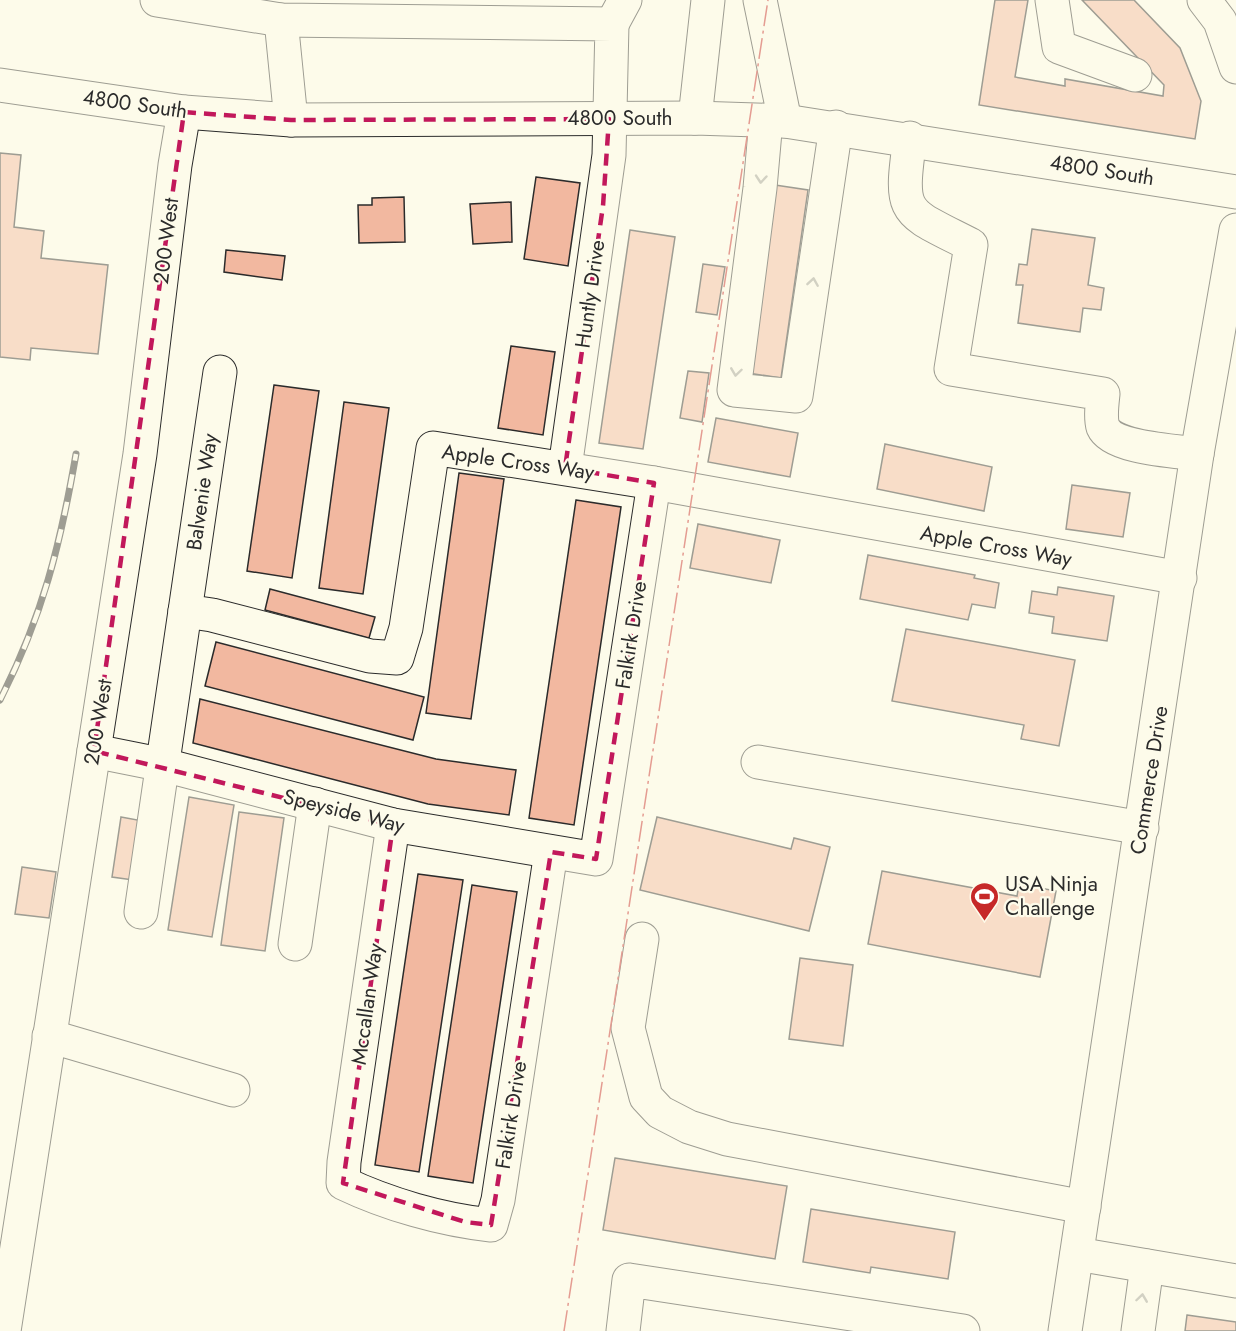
<svg xmlns="http://www.w3.org/2000/svg" width="1236" height="1331" font-family="Jost,sans-serif">
<style>
.building{fill:#f2b8a0;stroke:#2b2b2b;stroke-width:1.5}
.lines{fill:none;stroke-linecap:round;stroke-linejoin:round}
.minor-casing{stroke:#2b2b2b;stroke-width:35}
.minor{stroke:#fdfbea;stroke-width:33}
.rail-casing{stroke:#2b2b2b;stroke-width:7}
.rail{stroke:#fdfbea;stroke-width:4.5;stroke-dasharray:14;stroke-linecap:butt}
.power{stroke:#c62828;stroke-width:1.5;stroke-dasharray:21 4.5 3 4.5;stroke-linecap:butt}
.oneway{stroke:#9e9d94}
.marked{fill:none;stroke:#c2185b;stroke-width:4.5;stroke-dasharray:12 8;stroke-linejoin:round}
.labels{text-anchor:middle;stroke-width:4.5;stroke-linejoin:round;paint-order:stroke}
.street-label{font-size:21px;fill:#2b2b2b;stroke:#fdfbea}
.poi-label{font-size:21px;fill:#2b2b2b;stroke:#fdfbea;text-anchor:start}
</style>
<rect width="100%" height="100%" fill="#fdfbea"/>
<!-- building -->
<g class="building">
<path d="M995,0H1028L1015,77L1065,86V79L1163,96L1164,85L1082,0H1134L1180,48L1201,101L1195,139L979,105Z"/>
<path d="M0,153L21,155L14,227L44,231L41,258L108,265L98,354L31,348L30,360L0,357Z"/>
<path d="M536,177L580,183L568,266L524,259Z"/>
<path d="M775,185L808,190L781,378L748,373Z"/>
<path d="M404,197L405,242L359,243L358,205H372V198Z"/>
<path d="M511,202L512,242L473,244L470,204Z"/>
<path d="M1032,229L1095,238L1088,285L1104,288L1101,310L1083,308L1080,332L1018,323L1023,285H1016L1019,264L1027,265Z"/>
<path d="M630,230L675,237L643,449L599,443Z"/>
<path d="M226,250L285,256L282,280L224,272Z"/>
<path d="M703,264L725,267L717,315L696,312Z"/>
<path d="M511,346L555,352L543,435L498,428Z"/>
<path d="M688,371L709,373L702,422L680,418Z"/>
<path d="M274,385L319,391L292,578L247,571Z"/>
<path d="M344,402L389,408L363,594L319,588Z"/>
<path d="M716,418L798,433L790,477L708,462Z"/>
<path d="M885,444L992,467L984,511L877,489Z"/>
<path d="M459,473L504,479L471,719L426,713Z"/>
<path d="M1072,485L1130,493L1123,537L1066,529Z"/>
<path d="M576,500L621,507L574,825L529,818Z"/>
<path d="M698,524L780,540L771,583L690,568Z"/>
<path d="M868,555L975,575L974,578L999,583L995,608L972,604L968,620L860,599Z"/>
<path d="M1058,587L1114,596L1107,641L1052,633L1054,617L1029,613L1032,591L1057,595Z"/>
<path d="M270,589L375,617L369,638L265,610Z"/>
<path d="M906,629L1075,660L1059,746L1021,739L1024,725L892,701Z"/>
<path d="M216,642L424,697L413,740L205,686Z"/>
<path d="M200,699L436,759L516,770L509,815L428,804L193,743Z"/>
<path d="M189,797L234,805L212,937L168,930Z"/>
<path d="M239,812L284,818L265,951L221,945Z"/>
<path d="M121,817L143,821L133,880L112,877Z"/>
<path d="M657,817L791,849L794,838L830,847L809,931L640,890Z"/>
<path d="M22,867L56,872L49,918L15,914Z"/>
<path d="M882,871L1017,896L1019,884L1056,891L1040,977L868,944Z"/>
<path d="M418,874L463,880L419,1172L375,1165Z"/>
<path d="M472,885L517,892L473,1183L428,1176Z"/>
<path d="M800,958L853,965L843,1046L789,1039Z"/>
<path d="M615,1158L787,1186L775,1259L603,1230Z"/>
<path d="M811,1209L955,1232L948,1279L871,1267L870,1273L803,1262Z"/>
<path d="M1187,1315L1236,1322V1331H1185Z"/>
</g>
<g class="lines">
<defs>
<g id="minor">
<path d="M157,0L281,20L612,24L609,155L565,468"/>
<path d="M760,0L785,121"/>
<path d="M1052,0L1059,47L1135,75"/>
<path d="M1204,0L1220,21L1236,67"/>
<path d="M281,20L291,120"/>
<path d="M612,24L625,0"/>
<path d="M0,85L184,112L291,120L695,118L785,121L1236,192"/>
<path d="M695,118L708,0"/>
<path d="M766,120L760,188L734,390L796,396L836,127"/>
<path d="M910,138C899,217 903,210 971,245L951,369L1103,394C1102,403 1100,418 1103,427C1112,448 1176,451 1197,454"/>
<path d="M185,611L212,615L370,656L397,658L406,628L433,448L654,483L1180,578"/>
<path d="M94,751L164,765L393,825L596,859L654,483"/>
<path d="M758,762L1142,828"/>
<path d="M393,825L344,1162L343,1183C387,1204 442,1220 491,1225L498,1200L551,852"/>
<path d="M141,912L220,372"/>
<path d="M642,939L628,1028L646,1097L660,1112L689,1127L727,1139L1084,1207"/>
<path d="M295,944L315,804"/>
<path d="M49,1036L233,1090"/>
<path d="M1077,1254L1236,1281"/>
<path d="M4,1331L140,454L175,165L184,112"/>
<path d="M623,1331L629,1280L963,1331"/>
<path d="M1065,1331L1197,454L1236,230"/>
<path d="M1138,1331L1147,1266"/>
</g>
</defs>
<!-- minor casing -->
<use href="#minor" class="minor-casing"/>
<!-- minor -->
<use href="#minor" class="minor"/>
<defs>
<path id="rail" d="M0,700C43,615 60,546 76,454"/>
</defs>
<!-- rail casing -->
<use href="#rail" class="rail-casing"/>
<!-- rail -->
<use href="#rail" class="rail"/>
<!-- power -->
<path class="power" d="M564,1331L768,0"/>
</g>
<!-- one-way arrows -->
<defs><path id="oneway-chevron" d="M-2-3.5L2.5 0L-2 3.5" fill="none" stroke-width="1.6" stroke-linecap="round" stroke-linejoin="round" transform="scale(1.5)"/></defs>
<g class="oneway">
<use href="#oneway-chevron" transform="translate(761 179) rotate(95)"/>
<use href="#oneway-chevron" transform="translate(813 282) rotate(-81)"/>
<use href="#oneway-chevron" transform="translate(736 372) rotate(98)"/>
<use href="#oneway-chevron" transform="translate(1142 1298) rotate(-82)"/>
</g>
<!-- marked area -->
<path d="M0 0H1236V1331H0ZM184,112L291,120L609,119L603,206L565,468L654,483L596,859L551,852L491,1225L465,1222L343,1183L393,825L94,751Z" fill="#fdfbea" fill-opacity=".55" fill-rule="evenodd"/>
<path class="marked" d="M184,112L291,120L609,119L603,206L565,468L654,483L596,859L551,852L491,1225L465,1222L343,1183L393,825L94,751Z"/>
<!-- icons -->
<defs>
<symbol id="stadium-pin" viewBox="-11 -11 22 30"><path d="M0 17L-7.5 6A9.5 9.5 0 1 1 7.5 6Z" fill="#c62828" stroke="#fdfbea"/><path d="M0-5a6.5 5 0 1 0 0 10a6.5 5 0 1 0 0-10ZM-3.5-1.8h7v3.6h-7Z" fill="#fff"/></symbol>
</defs>
<g fill-rule="evenodd">
<use href="#stadium-pin" x="968" y="880" width="33" height="45"/>
</g>
<g class="labels">
<!-- street labels -->
<g class="street-label">
<text transform="translate(135 104) rotate(8)" y="7">4800 South</text>
<text x="620" y="125">4800 South</text>
<text transform="translate(1102 170) rotate(9)" y="7">4800 South</text>
<text transform="translate(166 241) rotate(-83)" y="7">200 West</text>
<text transform="translate(590 294) rotate(-82)" y="7">Huntly Drive</text>
<text transform="translate(518 462) rotate(8)" y="7">Apple Cross Way</text>
<text transform="translate(202 492) rotate(-82)" y="7">Balvenie Way</text>
<text transform="translate(996 546) rotate(10)" y="7">Apple Cross Way</text>
<text transform="translate(631 635) rotate(-81)" y="7">Falkirk Drive</text>
<text transform="translate(98 722) rotate(-81)" y="7">200 West</text>
<text transform="translate(1149 780) rotate(-81)" y="7">Commerce Drive</text>
<text transform="translate(344 811) rotate(14)" y="7">Speyside Way</text>
<text transform="translate(367 1004) rotate(-82)" y="7">Mccallan Way</text>
<text transform="translate(511 1115) rotate(-81)" y="7">Falkirk Drive</text>
</g>
<!-- poi labels -->
<g class="poi-label">
<text x="1005" y="891">USA Ninja<tspan x="1005" dy="24">Challenge</tspan></text>
</g>
</g>
</svg>
